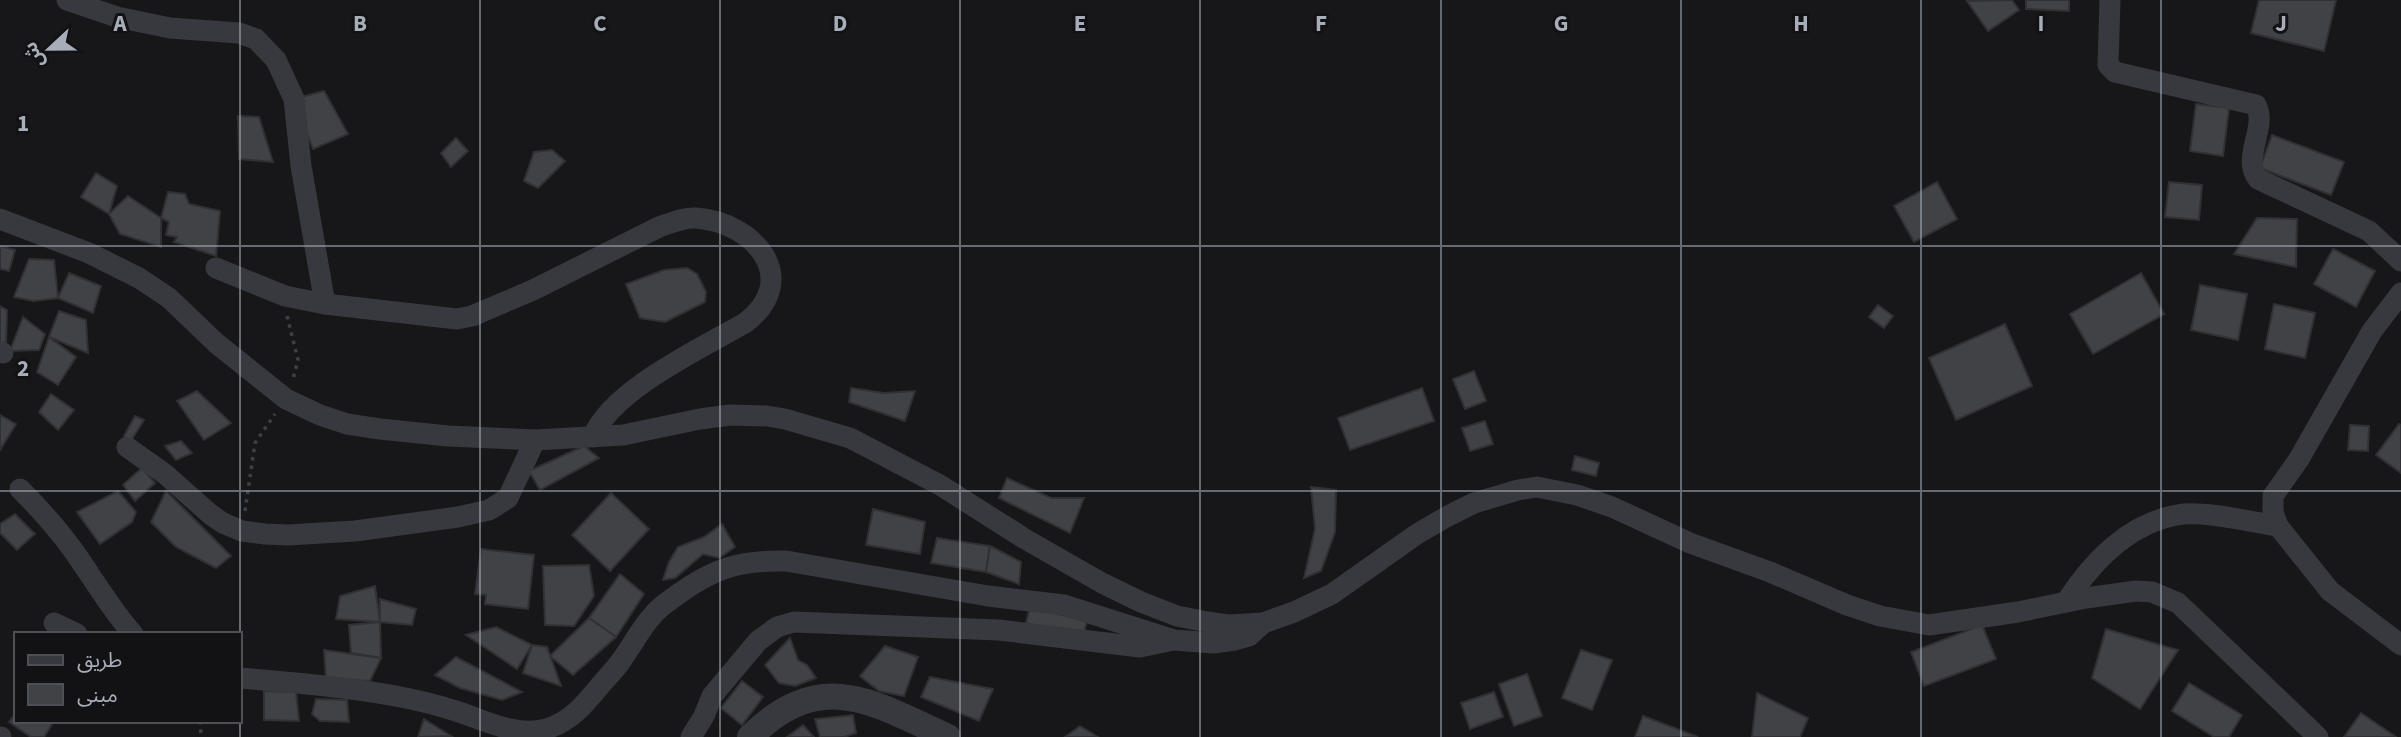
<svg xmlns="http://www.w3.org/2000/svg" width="2401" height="737" font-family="'Source Sans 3','Noto Sans Arabic',sans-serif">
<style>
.building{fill:#414246;stroke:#313135;stroke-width:2}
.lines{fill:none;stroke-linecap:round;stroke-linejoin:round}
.path{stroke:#3d4045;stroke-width:3.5;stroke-dasharray:3.5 5;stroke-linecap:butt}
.minor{stroke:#37393e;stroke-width:21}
.tertiary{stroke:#37393e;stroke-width:26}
.grid{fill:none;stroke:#a8aeb9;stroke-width:2;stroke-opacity:0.55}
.grid-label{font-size:23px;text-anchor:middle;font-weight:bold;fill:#a8aeb9;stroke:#121214;stroke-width:6;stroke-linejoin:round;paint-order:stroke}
</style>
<rect width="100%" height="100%" fill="#171719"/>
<!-- building -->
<g class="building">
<path d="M2012,0L2019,10L1988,31L1967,1Z"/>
<path d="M2026,0H2069V11L2026,9Z"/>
<path d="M2259,0H2336L2324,51L2251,33Z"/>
<path d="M324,91L348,134L313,149L294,99Z"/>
<path d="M2196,104L2229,108L2223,156L2190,151Z"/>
<path d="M238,116L259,117L273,162L239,159Z"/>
<path d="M2272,135L2344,162L2331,195L2260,168Z"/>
<path d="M456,138L468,151L451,167L441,153Z"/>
<path d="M552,150L565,161L538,188L524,181L534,152Z"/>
<path d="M96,173L117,186L109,214L81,197Z"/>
<path d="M1937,182L1957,219L1914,242L1894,206Z"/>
<path d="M2169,182L2202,185L2199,220L2165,217Z"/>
<path d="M168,192L185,194L189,204L220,211L216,256L174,242L177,237L166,235L169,222L161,218Z"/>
<path d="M128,196L161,218V247L120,234L109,214Z"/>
<path d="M2257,218L2297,219L2296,267L2234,254Z"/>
<path d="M0,246L15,250L9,271L0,269Z"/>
<path d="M2333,249L2375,271L2356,307L2314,284Z"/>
<path d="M29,259L54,260L58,298L33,301L14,297Z"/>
<path d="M687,268L697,274L706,292L705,302L665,322L640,318L626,284L664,270Z"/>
<path d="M69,273L101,286L93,313L58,298Z"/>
<path d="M2141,273L2164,314L2093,354L2070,314Z"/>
<path d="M2200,285L2247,294L2238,340L2191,330Z"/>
<path d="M2274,304L2315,313L2305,358L2265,349Z"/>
<path d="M1878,305L1893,316L1884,328L1869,317Z"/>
<path d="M0,306L7,310L6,347L0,343Z"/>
<path d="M59,311L86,320L88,353L49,337Z"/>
<path d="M23,317L45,334L39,350L10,351Z"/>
<path d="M2005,324L2032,386L1956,420L1929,358Z"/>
<path d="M49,337L76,357L58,385L37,372Z"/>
<path d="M1474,371L1486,401L1465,409L1453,379Z"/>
<path d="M851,388L884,393L915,391L905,421L849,402Z"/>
<path d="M1422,388L1434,421L1350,450L1338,418Z"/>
<path d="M197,391L231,423L204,440L177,401Z"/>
<path d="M51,394L74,410L58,430L39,412Z"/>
<path d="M0,415L16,424L0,450Z"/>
<path d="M135,416L144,420L127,447L124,436Z"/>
<path d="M1485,421L1493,444L1470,451L1462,428Z"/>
<path d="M2399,424L2401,425V473L2376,455Z"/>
<path d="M2350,425L2369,426L2368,451L2348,450Z"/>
<path d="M181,441L192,453L176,460L165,446Z"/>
<path d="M584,446L599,458L540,490L529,471Z"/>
<path d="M1575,456L1599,463L1596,476L1572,470Z"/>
<path d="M142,468L155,483L135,501L123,485Z"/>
<path d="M1007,478L1051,498H1084L1070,533L999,498Z"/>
<path d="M1311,487L1336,490L1335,532L1321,571L1304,578L1315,529Z"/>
<path d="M118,491L136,512L132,522L100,544L77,512Z"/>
<path d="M166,491L231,556L216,568L176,547L151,522Z"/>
<path d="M611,493L649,529L610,571L572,535Z"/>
<path d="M873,509L925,522L920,554L866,545Z"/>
<path d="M15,514L35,534L17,550L0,533V524Z"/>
<path d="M722,524L735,547L719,558L703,554L675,578L663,580L669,562L678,547L704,537Z"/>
<path d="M937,538L990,546L986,572L931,563Z"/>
<path d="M990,546L1021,562L1019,584L986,572Z"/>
<path d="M481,549L534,555L528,609L485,604L486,595L475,594Z"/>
<path d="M589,565L594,596L574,626L545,625L543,566Z"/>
<path d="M620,574L644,594L616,637L589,618Z"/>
<path d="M375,586L380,622L336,619L340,596Z"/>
<path d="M380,599L416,609L412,625L380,622Z"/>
<path d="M1030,607L1087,621L1083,637L1026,623Z"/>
<path d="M589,618L616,637L573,675L550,656Z"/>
<path d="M380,622L381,658L351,653L349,625Z"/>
<path d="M1982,625L1996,659L1924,686L1911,652Z"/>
<path d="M496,627L532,645L517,669L466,635Z"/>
<path d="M2106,629L2178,650L2140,709L2092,678Z"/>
<path d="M790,638L798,660L807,665L816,678L795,686L779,683L765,665Z"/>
<path d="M532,645L547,647L561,686L523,673Z"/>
<path d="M885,646L918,657L904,696L879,691L860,676Z"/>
<path d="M324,650L381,658L370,681L326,679Z"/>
<path d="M1581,650L1612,660L1592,710L1562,698Z"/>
<path d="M456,657L522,692L502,700L460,688L435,675Z"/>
<path d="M1527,674L1542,716L1514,726L1499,684Z"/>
<path d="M930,677L993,689L979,721L921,697Z"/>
<path d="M742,681L763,697L742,725L721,708Z"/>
<path d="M2189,683L2242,715L2229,737H2214L2172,711Z"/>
<path d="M264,691L296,692L299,721L264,720Z"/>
<path d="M1494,692L1503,717L1470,729L1461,703Z"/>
<path d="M1757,693L1808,718L1800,737H1752Z"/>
<path d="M316,699L347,700L349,722L320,721L312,714Z"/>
<path d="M16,713V721H54L44,737H31L9,722Z"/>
<path d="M2361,713L2396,737H2344Z"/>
<path d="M853,715L856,733L844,737H820L815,719Z"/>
<path d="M1643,716L1698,737H1635Z"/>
<path d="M424,719L451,736L418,737Z"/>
<path d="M803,725L814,737H787Z"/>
<path d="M1080,726L1098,737H1065Z"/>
</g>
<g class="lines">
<!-- path -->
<g class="path">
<path d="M287,316L298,360L293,379"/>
<path d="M245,511L255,443L275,414"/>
<path d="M200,721L201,737"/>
</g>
<!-- minor -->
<g class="minor">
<path d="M67,0L117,17L170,28L239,33L256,39L276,60L294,99L301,166L325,304"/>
<path d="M2110,0L2108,65L2115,72L2256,105C2268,127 2241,158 2258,179L2369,231L2401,261"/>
<path d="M0,219L89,253L139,278L169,298L216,343L286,399L320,415L347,424L380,429L448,436L535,440L623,435L700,419L730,415L767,416L785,419L850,438L940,485L1025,539L1102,583L1141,602L1177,616L1207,622L1228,625L1263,623L1294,612L1332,594L1417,534L1448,516L1474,503L1518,490L1537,487L1577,495L1612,507L1690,543L1770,572L1847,605L1880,616L1929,625L2018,612L2086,598L2136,591L2152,592L2178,603L2318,737"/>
<path d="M216,268L285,296L325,304L457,319L472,316L533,290L659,227C671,223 684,217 696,218C754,222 803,279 745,323C703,347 610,391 593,437"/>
<path d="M2401,293L2372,331L2299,459L2273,496V512L2278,526L2330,591L2401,645"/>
<path d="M0,351L3,353"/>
<path d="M127,447L165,474L210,514L223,523L242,531L265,534L288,535L355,531L458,517L489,510L508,498L535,440"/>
<path d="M20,489C39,508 57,528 73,550C93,578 110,608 133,634"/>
<path d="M2066,602C2092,562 2127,524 2177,515C2202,510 2251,522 2278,526"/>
<path d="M54,623L77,634"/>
<path d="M240,678C308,684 395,690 459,712C486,721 517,737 546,729C570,722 584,705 599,687C607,677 616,669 623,658C633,644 641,628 653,615C659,607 669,601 677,595C714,568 740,560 786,561L988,596L1064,605L1174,640L1213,643L1235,640L1249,636L1262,624"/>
<path d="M0,737H1"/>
<path d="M691,737L704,716L712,696L758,641L777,627L794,622L999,630L1140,647L1173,640"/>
</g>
<!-- tertiary -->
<path class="tertiary" d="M750,737C821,667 872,702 948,737"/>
</g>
<!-- grid -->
<path class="grid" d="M240,0V737M480,0V737M720,0V737M960,0V737M1200,0V737M1441,0V737M1681,0V737M1921,0V737M2161,0V737M0,246H2401M0,491H2401"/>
<g class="grid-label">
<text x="120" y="31">A</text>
<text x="360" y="31">B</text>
<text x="600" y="31">C</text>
<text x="840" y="31">D</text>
<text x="1080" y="31">E</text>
<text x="1321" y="31">F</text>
<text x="1561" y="31">G</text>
<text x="1801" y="31">H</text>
<text x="2041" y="31">I</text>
<text x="2281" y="31">J</text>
<text x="23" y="131">1</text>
<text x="23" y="376">2</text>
</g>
<!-- legend -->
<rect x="14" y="632" width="228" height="91" fill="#121214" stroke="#4e5056" stroke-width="2"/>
<rect x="28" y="655" width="35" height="10" fill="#37393e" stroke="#4e5056" stroke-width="2"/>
<text x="77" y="667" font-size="21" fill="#a8aeb9">طريق</text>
<rect x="28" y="684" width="35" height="21" fill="#414246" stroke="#4e5056" stroke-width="2"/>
<text x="77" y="702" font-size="21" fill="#a8aeb9">مبنى</text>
<!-- north arrow -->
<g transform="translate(49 49) rotate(248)" stroke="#121214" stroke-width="5" paint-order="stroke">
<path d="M0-5L12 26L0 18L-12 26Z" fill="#a8aeb9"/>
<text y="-10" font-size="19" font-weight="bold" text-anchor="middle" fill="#a8aeb9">ش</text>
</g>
</svg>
